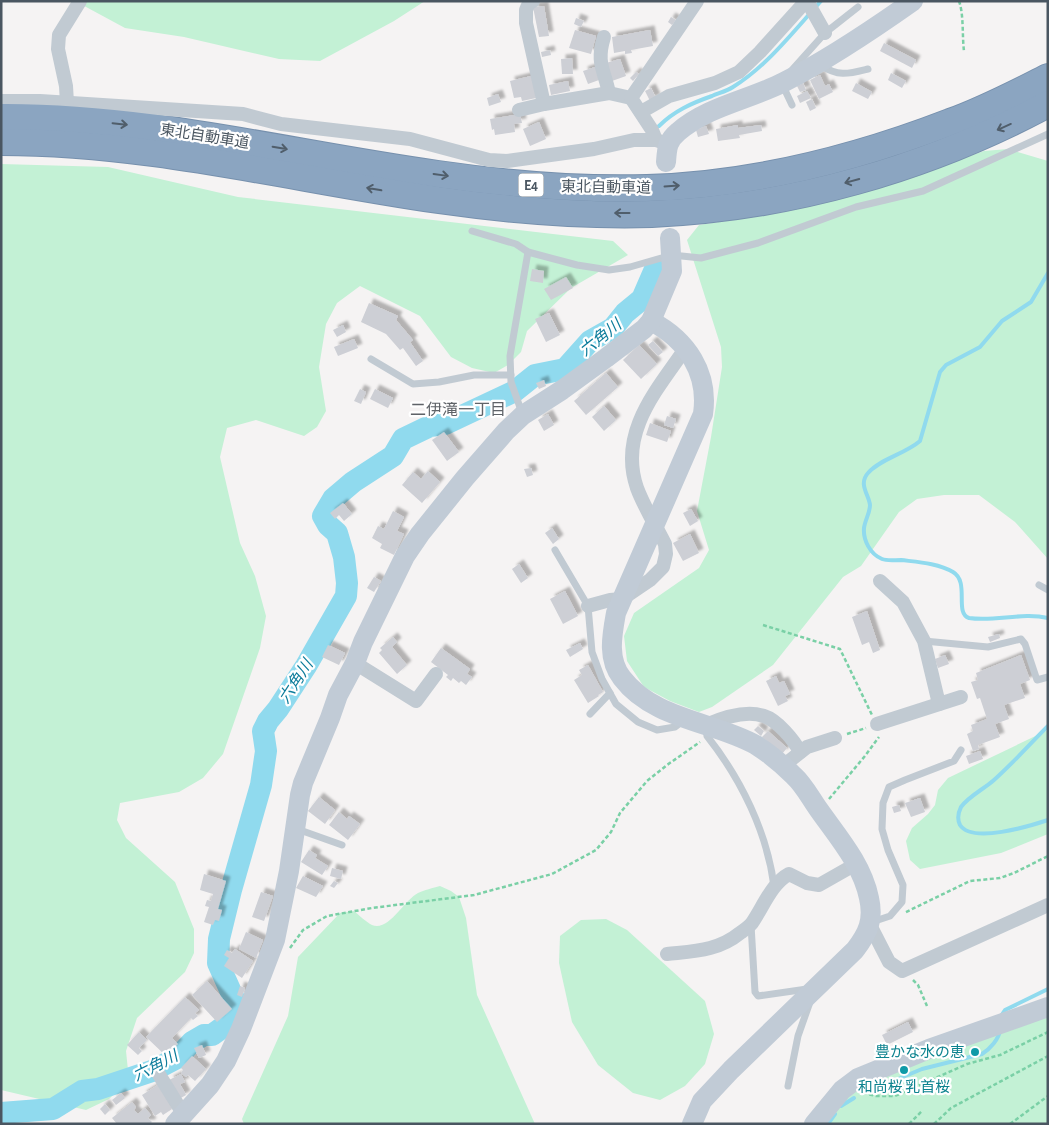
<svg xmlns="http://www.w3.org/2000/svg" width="1049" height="1125" font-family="'Alegreya Sans','Noto Sans JP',sans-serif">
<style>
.green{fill:#c3f1d5}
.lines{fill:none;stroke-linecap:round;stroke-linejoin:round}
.stream{stroke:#90daee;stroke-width:4}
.river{stroke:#90daee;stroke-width:22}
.building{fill:#cdcfd5;filter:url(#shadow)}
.highway-casing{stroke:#7690ad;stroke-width:28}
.path{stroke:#7ad0a6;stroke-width:2.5;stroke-dasharray:4 2.5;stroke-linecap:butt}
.lane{stroke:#c1cad2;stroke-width:7}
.street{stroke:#c1cad2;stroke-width:14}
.secondary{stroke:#c1cbd6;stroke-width:20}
.highway{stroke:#8ba5c1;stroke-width:26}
.oneway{stroke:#505e6b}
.culture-dot{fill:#0f9aa8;stroke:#fff;stroke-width:2}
.labels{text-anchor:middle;stroke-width:4.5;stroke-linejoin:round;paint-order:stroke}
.shield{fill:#fff;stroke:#808990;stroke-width:1}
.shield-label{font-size:14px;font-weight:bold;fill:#4a5661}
.street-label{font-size:15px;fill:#4a5661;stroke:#fff}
.culture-label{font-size:15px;fill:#0d838f;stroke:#fff;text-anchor:end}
.water-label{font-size:16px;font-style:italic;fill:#0c7c9b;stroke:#fff}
.neighbourhood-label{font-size:16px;fill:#5f6368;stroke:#fff}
</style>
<defs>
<filter id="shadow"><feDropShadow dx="4.5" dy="-4.5" stdDeviation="1" flood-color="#0004"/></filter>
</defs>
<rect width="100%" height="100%" fill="#f5f3f3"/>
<!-- green -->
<g class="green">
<path d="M75,1H425L394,21L320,61L279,59L184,37L125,28Z"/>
<path d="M1008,149L1048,161V559L1015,522L979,495H944L917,499L899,512L861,566L843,577L773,665L712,707L699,712L670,701L644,687L627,661L624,636L634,613L699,568L709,550L697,511L711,437L722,367L721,347L687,240L699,225L784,212L896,182L984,151Z"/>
<path d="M1,164L108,167L238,197L613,241L628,255L571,288L527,331L521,352L508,365L494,373L472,368L451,357L420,316L360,286L337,303L326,324L319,367L326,411L317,427L304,436L256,420L227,428L220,457L240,543L255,576L266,616L260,648L223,754L203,778L179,792L120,803L117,820L126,838L175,882L194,929V953L185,972L137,1018L126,1051L129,1080L109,1099L86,1110L1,1090Z"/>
<path d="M1048,730V834L1001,853L920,869L910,860L906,841L912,828L928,814L935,805L938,790L948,778Z"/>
<path d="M440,886L451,891L459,897L466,918L477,995L535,1124H244L242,1119L288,1016L298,957L340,913L354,911C359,915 366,922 372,925C389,932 404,900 418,893C424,890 433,888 440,886Z"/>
<path d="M606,919L627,930L705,1001L714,1034L705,1064L685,1086L660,1100L633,1093L598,1065L572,1022L559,963L560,936L581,920Z"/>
<path d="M1048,1016V1124H824L841,1101L859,1088L863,1089L862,1087L890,1072Z"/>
</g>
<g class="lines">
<!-- stream -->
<g class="stream">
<path d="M659,126C674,111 692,103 712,96C719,93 727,91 733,87C767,66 794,31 821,1"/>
<path d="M1048,273L1031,302L1002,321L980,347L946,365L940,372L920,441C905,454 880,459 868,473C858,484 869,495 870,505C870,513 865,520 864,528C863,540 870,554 882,559C887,561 894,560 901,560C917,562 938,563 953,572C970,582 954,613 969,618C995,622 1022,612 1048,618"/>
<path d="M1048,726C1030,744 1013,763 994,780C984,789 969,796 961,807C958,813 957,819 960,825C972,844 1030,826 1048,820"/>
<path d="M1001,1016L1005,1010L1048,989"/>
<path d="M872,1090L922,1069L982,1054C990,1049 999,1039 1000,1030"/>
<path d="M841,1106L854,1098"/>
<path d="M828,1124L835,1114"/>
</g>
<!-- river -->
<path class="river" d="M1,1113L53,1109L82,1091L98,1089L152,1071L177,1058L192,1042L204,1035H212L230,1022L236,1010L235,1001L218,963L219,939L231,890L261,785L266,751L263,731L268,721L278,709L306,666L346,596L347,583L344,557L337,533L328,525L323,516L333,499L353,482L393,456L403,439L430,426L445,424L515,391L535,375L565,369L590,341L613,328L625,313L642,299L655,269"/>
</g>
<!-- building -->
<g class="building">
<path d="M544,6L549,36L539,37L533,7Z"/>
<path d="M671,17L676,20L672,25L668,22Z"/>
<path d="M576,18L584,21L581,27L574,24Z"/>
<path d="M575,30L596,36L591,54L569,48Z"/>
<path d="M650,30L653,46L631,50L632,53L625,54V51L614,53L612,37Z"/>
<path d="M884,43L916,60L912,68L880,51Z"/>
<path d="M550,50L551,55L542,57L541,52Z"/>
<path d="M572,58L573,74H562L561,59Z"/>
<path d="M620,59L626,76L612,81L606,63Z"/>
<path d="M595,67L599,80L588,84L583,71Z"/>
<path d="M636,72L639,74L633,81L630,78Z"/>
<path d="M891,73L906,81L902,88L888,80Z"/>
<path d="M820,75L825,86L829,84L833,92L819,99L810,80Z"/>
<path d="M531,76L536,98L522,101L521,97L514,98L510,81Z"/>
<path d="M568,81L570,91L551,95L549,85Z"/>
<path d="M803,83L806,90L800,92L797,86Z"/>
<path d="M856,83L872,92L868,99L852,91Z"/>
<path d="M651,88L656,98L650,101L645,91Z"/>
<path d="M807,91L811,98L800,103L797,96Z"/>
<path d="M498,94L501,102L489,106L487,98Z"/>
<path d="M812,99L816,108L810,111L806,102Z"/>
<path d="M520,114L522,123L514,124L515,132L495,135L494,129L492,130L490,119Z"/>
<path d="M539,122L546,139L530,146L523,129Z"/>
<path d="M738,125V128L761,125L762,131L739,135L740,138L718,141L716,129Z"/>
<path d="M706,126L709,134L698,137L696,130Z"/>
<path d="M532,269L544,271L543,283L530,281Z"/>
<path d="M566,277L573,288L551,300L544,289Z"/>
<path d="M369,303L398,316L396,320L413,340L410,342L423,361L416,366L403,348L400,350L386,334L361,322Z"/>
<path d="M549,313L560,335L546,342L535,319Z"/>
<path d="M343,325L346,332L337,337L333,330Z"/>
<path d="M354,339L358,348L338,356L334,347Z"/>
<path d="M653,341L663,352L658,356L648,345Z"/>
<path d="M639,345L657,364L641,379L623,360Z"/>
<path d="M606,373L618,387L586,415L574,401Z"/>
<path d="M544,380L546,386L539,389L536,383Z"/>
<path d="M360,389L366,392L361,404L354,401Z"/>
<path d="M375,389L393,398L388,408L370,399Z"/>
<path d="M604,406L616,420L604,431L592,417Z"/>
<path d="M548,414L554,425L544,431L538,420Z"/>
<path d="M667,416L676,419L673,428L664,425Z"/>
<path d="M650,423L671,431L667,442L646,435Z"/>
<path d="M444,432L459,452L447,461L432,440Z"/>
<path d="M531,468L533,475L527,477L524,469Z"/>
<path d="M428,471L440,482L422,503L402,485L413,472L421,479Z"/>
<path d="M343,503L352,514L344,521L339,515L335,519L330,513Z"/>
<path d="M691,509L698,521L690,526L683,513Z"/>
<path d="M393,511L404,517L397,531L404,534L394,555L380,548L382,544L372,538L378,526L384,529Z"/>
<path d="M552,528L559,539L553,544L545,533Z"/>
<path d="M690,534L699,553L683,561L673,543Z"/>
<path d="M519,564L528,578L521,583L512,569Z"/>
<path d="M374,577L381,581L374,592L367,588Z"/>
<path d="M565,591L578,616L563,624L550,599Z"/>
<path d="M867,611L880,650L873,653L869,642L862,645L852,617Z"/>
<path d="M999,634L1000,638L990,642L988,637Z"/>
<path d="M393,637L397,642L392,647L407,665L397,674L379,653L382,650L380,648Z"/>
<path d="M580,643L583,649L570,657L566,650Z"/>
<path d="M328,645L345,653L339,665L322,657Z"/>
<path d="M441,648L470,669L467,674L472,677L466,685L461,681L459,683L453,678L451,681L446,677L448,675L431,662Z"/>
<path d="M945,655L949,664L938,668L935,659Z"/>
<path d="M1021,655L1030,680L1020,684L1025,698L1004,705L1009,719L995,724L1000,737L978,745L979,749L973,751L967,734L973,731L971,725L987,719L980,698L977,699L971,682L978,680L976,673Z"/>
<path d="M588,665L603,692L598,695L599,696L588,703L574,680L582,675L579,670Z"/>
<path d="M776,676L779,683L784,681L790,694L785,696L788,701L778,706L766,681Z"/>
<path d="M758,726L764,731L761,736L754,730Z"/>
<path d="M768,731L787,748L782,754L762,737Z"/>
<path d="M980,751L983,759L969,764L966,756Z"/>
<path d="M319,797L335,810L325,824L308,811Z"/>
<path d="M920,798L925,812L911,817L905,803Z"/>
<path d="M899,805L901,811L894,813L892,807Z"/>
<path d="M339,812L347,819L349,816L360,824L348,840L329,825Z"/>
<path d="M309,850L317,855L315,858L328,866L322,875L301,862Z"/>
<path d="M332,868L343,871L341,879L330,876Z"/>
<path d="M204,874L226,881L218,909L222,910L219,921L215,920L213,925L204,922L209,907L205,906L207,900L211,901L213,894L200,890Z"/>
<path d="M303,876L323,886L316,897L296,888Z"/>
<path d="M334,881L338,883L334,888L330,886Z"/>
<path d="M261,892L273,896L264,921L252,917Z"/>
<path d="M246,932L263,940L256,958L239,949Z"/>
<path d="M235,949L253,961L242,978L224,966L229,958L224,955L227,950L232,953Z"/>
<path d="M207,981L232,1009L217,1022L192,995Z"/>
<path d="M240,986L245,988L242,997L237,995Z"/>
<path d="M185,997L199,1010L195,1013L198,1016L193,1020L191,1018L172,1038L178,1044L166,1056L146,1037Z"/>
<path d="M908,1022L913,1032L887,1045L882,1035Z"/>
<path d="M139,1032L147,1040L139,1048L142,1051L138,1055L127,1045Z"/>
<path d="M202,1045L206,1055L199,1058L194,1048Z"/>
<path d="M192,1056L206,1069L195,1081L188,1075L186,1077L181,1073L183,1070L181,1068Z"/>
<path d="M181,1074L185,1082L180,1084L186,1095L179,1099L169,1080Z"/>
<path d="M158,1085L172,1109L163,1115L161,1112L155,1116L142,1095Z"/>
<path d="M121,1093L125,1098L116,1105L112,1100Z"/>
<path d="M132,1102L136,1107L134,1110L138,1114L145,1108L151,1115L148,1118L152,1122L150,1124H117L112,1118Z"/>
<path d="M105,1104L110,1110L105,1115L100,1109Z"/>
</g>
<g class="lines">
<defs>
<g id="highway">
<path d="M1,117C149,116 293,154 438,174C507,184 577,190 647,188C751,185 854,159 950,122C984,110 1016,93 1048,77"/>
<path d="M1,142C149,142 292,179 438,200C508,210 581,216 652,214C789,208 927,169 1048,104"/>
</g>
</defs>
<!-- highway casing -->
<use href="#highway" class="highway-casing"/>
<!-- path -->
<g class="path">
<path d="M959,1C964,15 962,36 964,51"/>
<path d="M763,625L840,649L872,715"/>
<path d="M847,734L866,728"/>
<path d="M829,799L865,756L879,737"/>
<path d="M906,912L970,881L1000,878L1014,873L1048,856"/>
<path d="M290,948L303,930L327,916L372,908L474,895L552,874L596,850L611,832L620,813L647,781L667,765L700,742"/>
<path d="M913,980L918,985L927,1006"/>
<path d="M863,1093L876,1096H895L967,1064L1000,1055L1048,1032"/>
<path d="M909,1124L922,1111"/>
<path d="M934,1124L951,1108L1048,1056"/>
<path d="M1010,1124L1048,1096"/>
</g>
<!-- lane -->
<g class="lane">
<path d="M820,65C839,77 848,74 868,69"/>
<path d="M791,71L825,33L858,7"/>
<path d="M783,86L792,105"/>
<path d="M472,231L516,244L528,252L577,265L609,270L630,267L672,255L701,258L758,243L856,207L923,191L1048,134"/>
<path d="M371,359L413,384L439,382L474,375H511"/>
<path d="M522,413L511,382L510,356L528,252"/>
<path d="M555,550L588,606L592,652L602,679L616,704L638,722L657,730L675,727L684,720"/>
<path d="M1039,585L1048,590"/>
<path d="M924,641L988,647L1021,639L1025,644L1037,680L1048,677"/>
<path d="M590,714L610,693"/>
<path d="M706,728L707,736C741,779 767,832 774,886"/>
<path d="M297,829L342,845"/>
<path d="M872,922L890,916L902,902L903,885L888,850L882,829L883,803L889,787L905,780L954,761L961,750"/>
<path d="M751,925L755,992L758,996L807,989"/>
<path d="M788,1086L798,1036L810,1002"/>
</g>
<!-- street -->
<g class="street">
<path d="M533,1L529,3L526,10V23L544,104"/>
<path d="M807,1L825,33"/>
<path d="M604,37C596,63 604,69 609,93"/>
<path d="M1,101H40L243,114L281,124L410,139L489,160L507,161L594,149L634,140H656L667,144"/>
<path d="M67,103L66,86L58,49L59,35L80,1"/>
<path d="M519,110L544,104L609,93L631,98"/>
<path d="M641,112L669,96L715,83L739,72L760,52L806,1"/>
<path d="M656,140L652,130L631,98L697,1"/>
<path d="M880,581L903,602L924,641L939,704"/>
<path d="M588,606L610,600L622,599L650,580L663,567L666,554L665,544C656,526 644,507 637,488C618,433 656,391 685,349"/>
<path d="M355,663L416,701L436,674"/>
<path d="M877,724L961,697"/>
<path d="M706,725C722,718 746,710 764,716C777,720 794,740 800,752"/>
<path d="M783,766L807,747L835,738"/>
<path d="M869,923L889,962L902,971L1048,905"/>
<path d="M667,954C694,951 718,951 740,933C744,930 749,927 752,923C763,907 772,883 789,874L807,883L819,885L856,864"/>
<path d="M158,1073L184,1115"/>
</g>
<!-- secondary -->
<g class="secondary">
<path d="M666,162C667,149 667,141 678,132C708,106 749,100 784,82C829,59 872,30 913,1"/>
<path d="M651,321C687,340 709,373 703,414L616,613C612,635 607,659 622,678C654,720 713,721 756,745C770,754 783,765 794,776C804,785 811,799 819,810C838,837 862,864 869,898C874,920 868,933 855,950L731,1070L702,1101L692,1124"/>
<path d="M175,1124L210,1085L226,1061L241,1029L275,940L289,871L300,795L303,783L330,718L338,695L355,663L363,642L405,556L420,534L465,478L506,431L523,415L562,390L606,358L644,329L651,321L672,271L670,238"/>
<path d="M814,1124L842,1090L858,1078L929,1049L1048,1007"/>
</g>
<!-- highway -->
<use href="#highway" class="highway"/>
</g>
<!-- one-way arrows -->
<defs><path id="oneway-shaft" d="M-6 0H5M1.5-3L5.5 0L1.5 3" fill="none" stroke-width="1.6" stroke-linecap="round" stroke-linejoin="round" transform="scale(1.25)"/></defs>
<g class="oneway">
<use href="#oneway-shaft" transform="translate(120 124) rotate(6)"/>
<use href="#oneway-shaft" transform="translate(1004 127) rotate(156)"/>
<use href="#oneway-shaft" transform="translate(280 148) rotate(10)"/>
<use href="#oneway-shaft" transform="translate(441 175) rotate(8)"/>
<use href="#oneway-shaft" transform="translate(852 181) rotate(165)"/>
<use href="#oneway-shaft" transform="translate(672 186) rotate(-4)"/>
<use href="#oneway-shaft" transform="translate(374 189) rotate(-170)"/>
<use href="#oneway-shaft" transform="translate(622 213) rotate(-180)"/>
</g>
<!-- markers -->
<g class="culture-dot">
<circle cx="975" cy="1052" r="5"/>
<circle cx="904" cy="1070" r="5"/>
</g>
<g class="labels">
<!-- shield labels -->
<rect class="shield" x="518.5" y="173.5" width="25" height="23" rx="4"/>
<g class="shield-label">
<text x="531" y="190">E4</text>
</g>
<!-- street labels -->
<g class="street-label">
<text transform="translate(205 136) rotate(9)" y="5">東北自動車道</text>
<text transform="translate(606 187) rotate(1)" y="5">東北自動車道</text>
</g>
<!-- culture labels -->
<g class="culture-label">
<text x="965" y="1057">豊かな水の恵</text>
<text x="904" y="1092" text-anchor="middle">和尚桜 乳首桜</text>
</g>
<!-- water labels -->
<g class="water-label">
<text transform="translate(600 337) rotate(-39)" y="6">六角川</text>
<text transform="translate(295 681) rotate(-57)" y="6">六角川</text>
<text transform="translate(155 1065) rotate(-27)" y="6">六角川</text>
</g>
<!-- neighbourhood labels -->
<g class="neighbourhood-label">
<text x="458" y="415">二伊滝一丁目</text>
</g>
</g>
<!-- border -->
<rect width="1049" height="1125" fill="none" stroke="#4a5661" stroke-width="5"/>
</svg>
